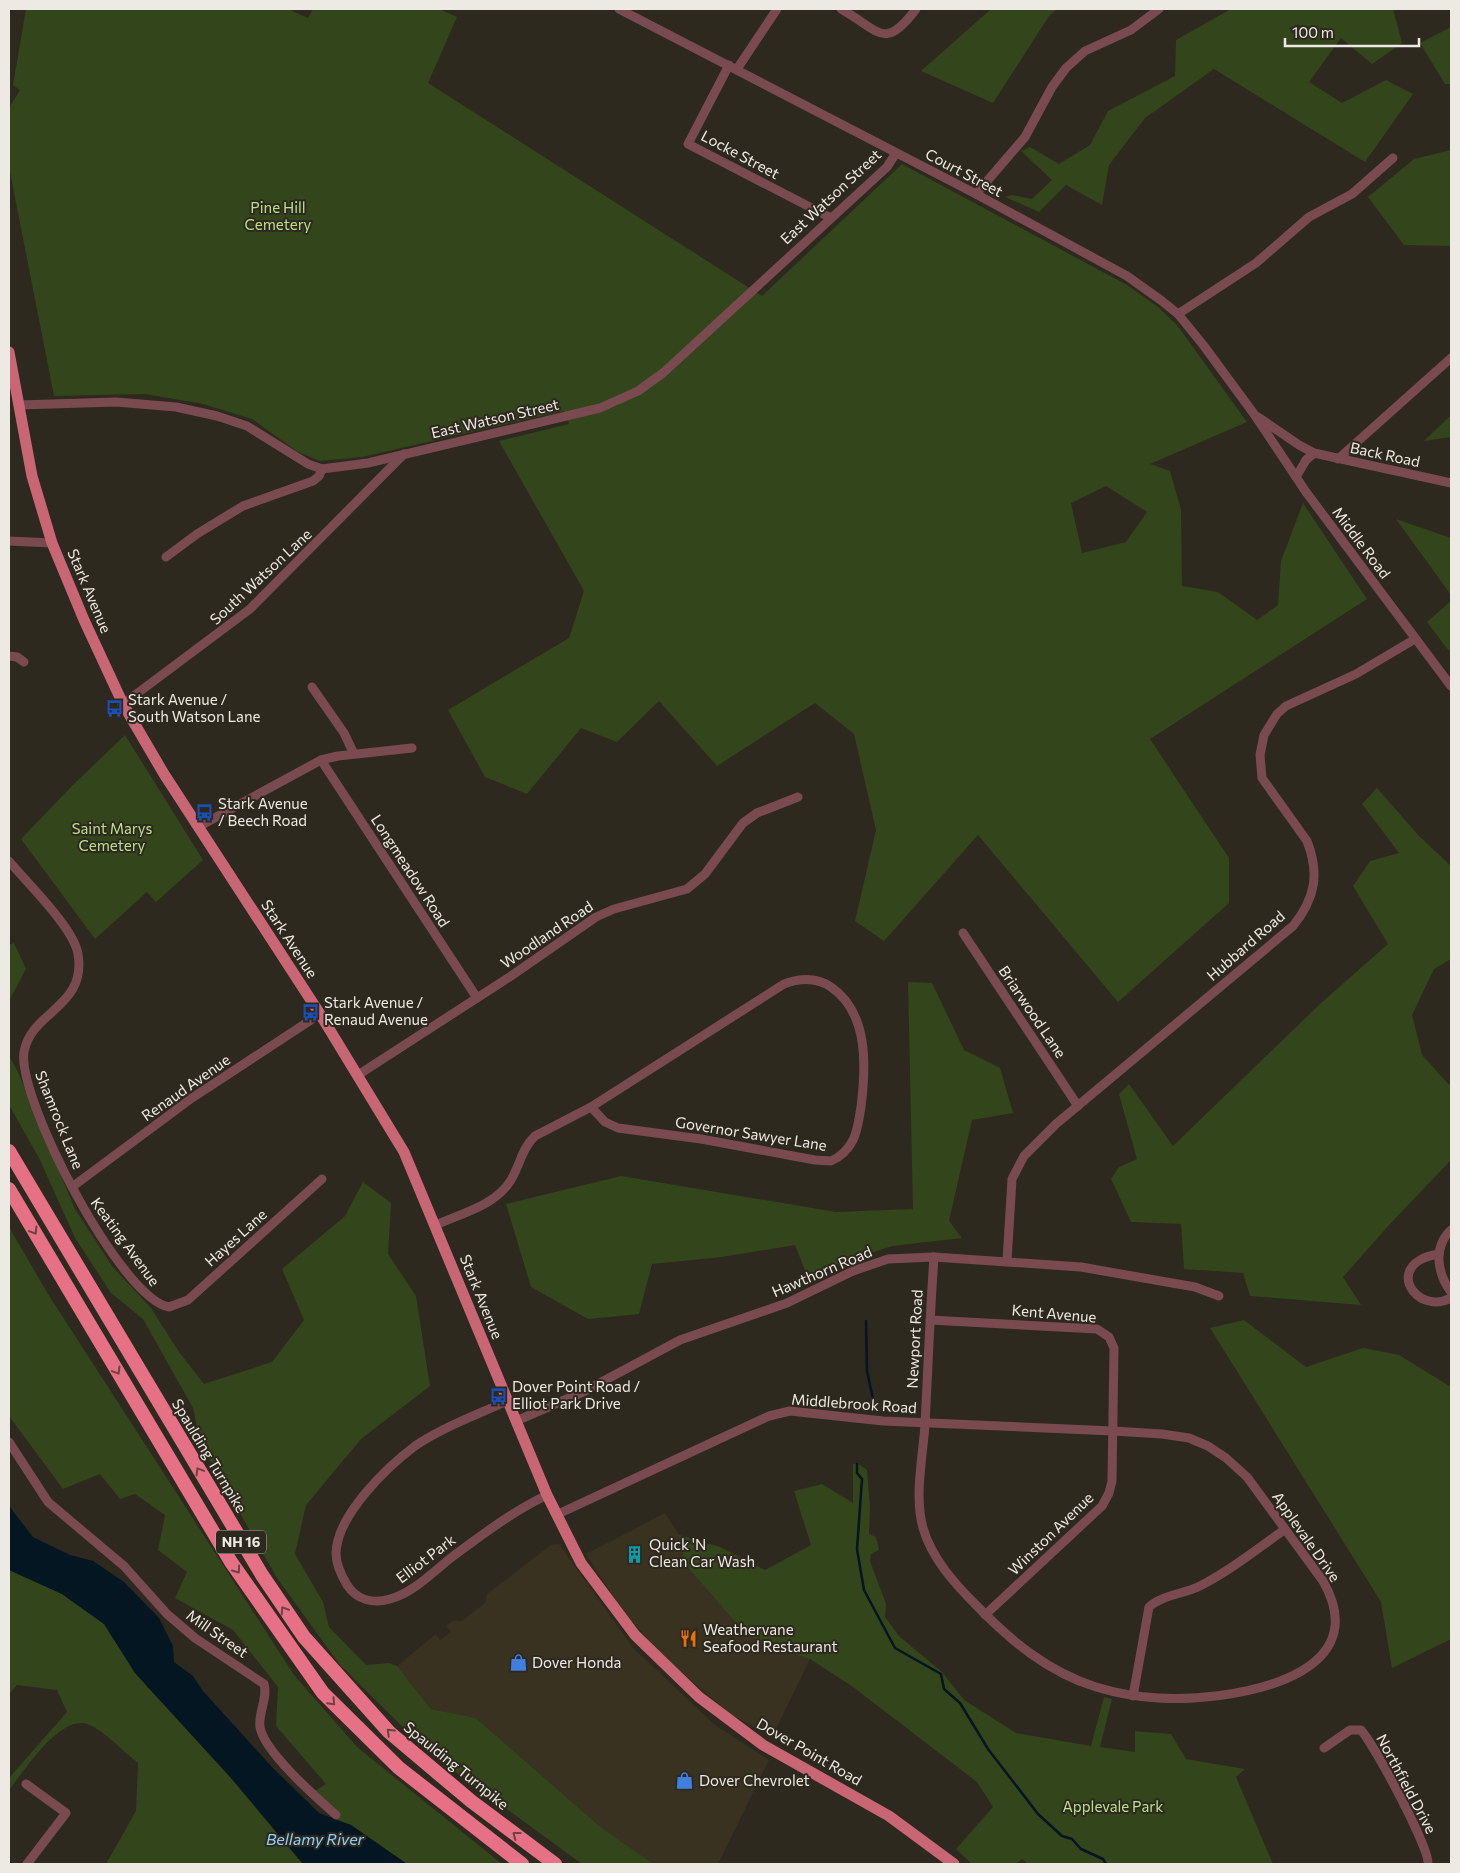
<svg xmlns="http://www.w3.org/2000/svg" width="1460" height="1873" font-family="Commissioner,sans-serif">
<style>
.built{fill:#393221}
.green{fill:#33451a;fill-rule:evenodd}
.water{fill:#041622}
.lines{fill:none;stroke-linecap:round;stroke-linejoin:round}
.stream{stroke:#041622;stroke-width:2.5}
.minor{stroke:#7a4a51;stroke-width:9}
.major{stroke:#c86676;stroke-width:11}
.highway{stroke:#e67085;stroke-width:14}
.oneway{stroke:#6e4242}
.labels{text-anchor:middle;stroke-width:4;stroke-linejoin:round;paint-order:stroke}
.shield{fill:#2e291e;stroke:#b4b0a8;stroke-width:1}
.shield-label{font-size:14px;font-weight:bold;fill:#edeae3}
.street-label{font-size:15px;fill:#edeae3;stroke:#2e291e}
.park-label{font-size:15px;fill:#bae08c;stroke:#2e291e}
.poi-label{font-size:15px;fill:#edeae3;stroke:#2e291e;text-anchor:start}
.water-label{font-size:16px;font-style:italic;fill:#8ccffd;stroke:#2e291e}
</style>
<rect width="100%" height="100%" fill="#2e291e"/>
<!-- built -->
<g class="built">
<path d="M665,1513L679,1535L685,1564L766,1646L810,1659L772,1737L730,1714L666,1659L622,1610L586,1554Z"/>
<path d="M559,1544L634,1649L715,1725L769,1760L718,1864H654L603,1829L476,1718L431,1709L397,1666L436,1634L440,1640L451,1632L446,1626L452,1621H462L485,1603L487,1594L551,1545Z"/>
</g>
<!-- green -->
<g class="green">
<path d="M26,9H288L308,18L313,9H439L457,17L428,83L762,296L902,164L1127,285L1158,307L1177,325L1247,422L1150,464L1170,471L1181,510L1182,586L1218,592L1257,620L1278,605L1281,561L1303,503L1367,599L1150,739L1229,858V903L1118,1002L978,835L884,941L855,921L876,830L854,734L815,703L717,766L659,701L617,742L581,728L527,794L485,777L448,710L569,638L584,591L499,441L569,424L564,411L362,457L320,461L298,452L252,419L203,404L145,394L54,396L9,167V108L20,90L13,85ZM1106,486L1147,512L1126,542L1082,553L1071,503Z"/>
<path d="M991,9H1057L1049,16L993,103L921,71Z"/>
<path d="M1231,9H1393L1402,43L1372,64L1341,38L1309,82L1342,103L1386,80L1413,94L1365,162L1214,69L1145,118L1109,165L1102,205L1066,185L1039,212L1005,197L1012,195L1032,199L1052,180L1021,151L1030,147L1059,164L1090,145L1108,111L1175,76L1176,40Z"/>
<path d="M1451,27V84H1445L1420,43Z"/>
<path d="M1451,150V246L1404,245L1368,197L1414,159Z"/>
<path d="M1451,415V437L1424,441Z"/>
<path d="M1396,519L1451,538V595Z"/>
<path d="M1451,601V649L1449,651L1427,622Z"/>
<path d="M125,735L203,860L156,902L147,892L95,939L21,839L72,786Z"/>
<path d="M1377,788L1419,836L1451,866V959L1434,969L1412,1015L1422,1055L1451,1087V1160L1389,1225L1343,1277L1361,1305L1250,1296L1243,1273L1184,1269L1181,1224L1131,1222L1111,1179L1119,1167L1137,1159L1119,1094L1129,1084L1173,1146L1320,1004L1388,944L1353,886L1370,861L1399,853L1362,804Z"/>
<path d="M14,943L26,969L9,1001V945Z"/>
<path d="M908,982L932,983L964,1050L1000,1068L1013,1113L972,1120L949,1221L962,1238L892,1246L807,1275L795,1245L722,1257L652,1264L639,1314L588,1319L531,1287L506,1204L621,1176L836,1212L913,1209Z"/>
<path d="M9,1056L18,1072L75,1209L112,1266L151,1308L179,1352L204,1384L272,1362L304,1320L282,1269L345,1216L363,1182L391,1203L388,1254L416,1296L430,1386L361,1439L306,1505L295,1554L323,1602L329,1627L366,1665L389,1663L397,1666L431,1709L476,1718L603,1829L654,1864H582L427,1751L340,1665L277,1578L201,1445L193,1408L143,1319L111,1293L75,1238L39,1158L9,1105Z"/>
<path d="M9,1227L48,1294L294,1675L357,1747L502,1864H407L351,1825L335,1820L340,1816L315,1791L326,1784L276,1726L278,1687L233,1630L175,1598L187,1572L158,1550L165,1515L135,1494L120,1499L100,1474L63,1489L9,1416Z"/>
<path d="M1244,1320L1306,1367L1363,1348L1399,1355L1451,1387V1639L1392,1668L1381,1602L1210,1328Z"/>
<path d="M853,1464H858L867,1470L870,1508L869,1534L876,1537L879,1550L871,1554L870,1561L886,1604L885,1617L899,1636L942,1672L964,1700L1016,1733L1091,1746L1104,1697L1112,1699L1100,1747L1135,1752V1731L1171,1734L1186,1759L1245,1769L1236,1777L1273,1864H1028L1022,1859L1016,1864H972L956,1849L993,1807L977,1782L853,1687L810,1659L766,1646L744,1632L685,1564L679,1535L720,1547L765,1570L811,1545L794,1491L822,1484L853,1503Z"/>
<path d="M9,1570L62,1594L104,1624L135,1673L231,1778L303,1864H106L136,1811L138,1763C124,1752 105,1732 90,1725C62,1711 24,1771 9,1790V1778L67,1712L57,1690L17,1685L9,1694Z"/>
</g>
<!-- water -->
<path class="water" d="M9,1506L33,1537L70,1555L93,1561L124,1582L159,1618L173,1646L174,1662L193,1676L203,1691L272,1767L319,1813L351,1825L407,1864H303L231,1778L135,1673L104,1624L62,1594L9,1570Z"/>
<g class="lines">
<!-- stream -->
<g class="stream">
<path d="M866,1321L867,1371L875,1408"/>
<path d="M857,1464V1473L862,1479L857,1549L864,1590L895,1648L941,1674L944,1689L960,1703L988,1749L1038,1814L1062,1836L1072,1839L1081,1849L1103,1859L1106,1864"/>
</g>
<!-- minor -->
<g class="minor">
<path d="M619,9L976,194L1127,276L1162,301L1178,314L1204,346L1254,414L1306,492L1451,686"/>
<path d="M841,9C879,30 884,52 916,9"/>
<path d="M729,65L688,144L831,218"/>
<path d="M737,69L777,9"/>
<path d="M976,194L1025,137L1052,87L1066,68L1085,51L1131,30L1159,9"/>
<path d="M1178,314L1256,263L1309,217L1352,194L1393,158"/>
<path d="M19,405L116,402L176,407L217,416L247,426L308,464L322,469L368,463L600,408L638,391L663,373L887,167L896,153"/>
<path d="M1258,417L1299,445L1314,453L1451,483"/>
<path d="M1338,459L1451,358"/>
<path d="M1296,477L1306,460L1314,453"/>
<path d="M9,541L52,543"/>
<path d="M166,557L197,534L243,506L313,481L319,476L322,469"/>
<path d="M9,656L17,657L24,662"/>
<path d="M312,687L344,733L354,754"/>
<path d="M123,704L250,609L404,454"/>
<path d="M321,760L477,998"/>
<path d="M198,827L321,760L338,756L412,748"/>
<path d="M9,861C27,883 74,928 78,954C87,1007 31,1011 24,1052C17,1099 121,1299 169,1307L188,1300L322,1179"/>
<path d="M963,933L1078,1106"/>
<path d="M358,1075L511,976L596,917L614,909L687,889L705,874L743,823L757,813L798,797"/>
<path d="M72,1187L192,1098L320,1014"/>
<path d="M436,1225C462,1213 495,1206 511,1180C520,1165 522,1148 535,1136L591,1107L784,984C800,978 816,977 831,987C869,1013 866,1067 861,1107C859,1118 858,1130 853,1140C848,1150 840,1157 831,1161L815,1160L701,1139L618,1128L605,1122L591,1107"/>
<path d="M1451,1230C1433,1247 1437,1273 1451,1292"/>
<path d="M1439,1254C1433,1255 1425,1257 1420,1260C1391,1277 1421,1314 1451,1298"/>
<path d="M1007,1261L1012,1179L1024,1156L1056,1124L1293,926C1315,899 1320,874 1307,841L1262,778L1260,755L1264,735L1277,714L1286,706L1356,674L1415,639"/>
<path d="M930,1320L1097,1329L1109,1337L1114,1348L1112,1481L1109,1493L1102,1506L985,1615"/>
<path d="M507,1401C477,1415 443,1427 415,1446C387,1467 337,1515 336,1553C336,1565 341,1575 347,1585C357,1600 373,1604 390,1599C413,1593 433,1572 452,1557C483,1534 512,1512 547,1495"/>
<path d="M516,1421L583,1392L680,1340L787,1303L853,1271L888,1259L934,1257L1081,1267L1195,1287L1219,1296"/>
<path d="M9,1442L48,1502L124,1566L167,1614L195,1638L264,1684C268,1699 258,1712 260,1727C264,1752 317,1798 336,1815"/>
<path d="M556,1515L769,1416L790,1411L883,1421L1113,1431L1162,1434L1189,1438L1208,1446L1226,1458L1247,1477L1323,1581C1380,1681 1224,1702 1158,1698C1137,1697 1116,1693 1096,1687C1048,1672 1011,1641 977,1606C955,1584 932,1559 923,1528C914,1495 923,1457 925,1424C928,1368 930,1312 934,1257"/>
<path d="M1133,1696L1149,1607C1162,1595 1184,1594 1200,1586C1230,1571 1257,1549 1284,1530"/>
<path d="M1324,1748L1350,1730H1361C1374,1745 1430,1848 1428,1864"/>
<path d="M26,1784L66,1813L27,1864"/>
</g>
<!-- major -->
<path class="major" d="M9,352L32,476L52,543L84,620L123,704L164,774L320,1014L404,1152L547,1495L581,1563L635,1635L699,1697L763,1745L889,1816L954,1864"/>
<!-- highway -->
<g class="highway">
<path d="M9,1151L262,1575L304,1637L389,1732L471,1801L555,1864"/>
<path d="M9,1189L231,1562L323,1693L399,1768L522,1864"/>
</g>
</g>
<!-- one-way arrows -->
<defs><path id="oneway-chevron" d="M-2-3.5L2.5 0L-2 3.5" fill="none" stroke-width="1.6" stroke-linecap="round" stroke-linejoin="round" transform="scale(1.25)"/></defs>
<g class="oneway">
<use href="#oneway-chevron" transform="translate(34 1231) rotate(59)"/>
<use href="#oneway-chevron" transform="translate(117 1371) rotate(59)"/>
<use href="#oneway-chevron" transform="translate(199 1471) rotate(-121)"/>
<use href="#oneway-chevron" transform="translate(237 1570) rotate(55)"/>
<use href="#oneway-chevron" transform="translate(284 1610) rotate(-123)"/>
<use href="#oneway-chevron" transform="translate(332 1702) rotate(47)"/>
<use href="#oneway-chevron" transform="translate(390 1732) rotate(-136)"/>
<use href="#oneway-chevron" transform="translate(516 1835) rotate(-143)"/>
</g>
<!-- icons -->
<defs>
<symbol id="bus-bare" viewBox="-9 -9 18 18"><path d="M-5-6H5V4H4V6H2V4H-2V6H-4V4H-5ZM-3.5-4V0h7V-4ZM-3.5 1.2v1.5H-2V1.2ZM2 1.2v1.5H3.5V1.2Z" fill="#1a4fb4" stroke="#2e291e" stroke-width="2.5" paint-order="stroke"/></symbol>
<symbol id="building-bare" viewBox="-9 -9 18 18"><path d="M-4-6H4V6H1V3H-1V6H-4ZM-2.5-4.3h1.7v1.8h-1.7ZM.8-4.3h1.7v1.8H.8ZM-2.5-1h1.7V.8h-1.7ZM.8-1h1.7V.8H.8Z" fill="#0f9aa8" stroke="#2e291e" stroke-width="2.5" paint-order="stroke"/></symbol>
<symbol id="restaurant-bare" viewBox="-9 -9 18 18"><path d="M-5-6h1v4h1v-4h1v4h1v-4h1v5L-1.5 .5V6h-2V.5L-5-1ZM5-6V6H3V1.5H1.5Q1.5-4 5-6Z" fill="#e8710a" stroke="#2e291e" stroke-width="2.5" paint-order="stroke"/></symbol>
<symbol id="shop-bare" viewBox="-9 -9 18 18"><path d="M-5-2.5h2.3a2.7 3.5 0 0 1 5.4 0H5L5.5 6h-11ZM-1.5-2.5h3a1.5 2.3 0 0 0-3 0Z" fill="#3f7fe0" stroke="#2e291e" stroke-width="2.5" paint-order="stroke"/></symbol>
</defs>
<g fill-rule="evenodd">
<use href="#bus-bare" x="102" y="696" width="25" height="25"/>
<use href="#bus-bare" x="192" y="800" width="25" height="25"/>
<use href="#bus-bare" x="298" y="1000" width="25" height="25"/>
<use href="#bus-bare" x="486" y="1384" width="25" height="25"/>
<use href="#building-bare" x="622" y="1542" width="25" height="25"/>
<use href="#restaurant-bare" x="676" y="1626" width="25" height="25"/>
<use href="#shop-bare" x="506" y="1650" width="25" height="25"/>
<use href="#shop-bare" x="672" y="1768" width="25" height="25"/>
</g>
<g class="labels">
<!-- shield labels -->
<rect class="shield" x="216" y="1530.5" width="50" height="23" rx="4"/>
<g class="shield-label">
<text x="241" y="1547">NH 16</text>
</g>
<!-- street labels -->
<g class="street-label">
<text transform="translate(740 155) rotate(28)" y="5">Locke Street</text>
<text transform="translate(964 173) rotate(28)" y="5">Court Street</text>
<text transform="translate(831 197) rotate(-43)" y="5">East Watson Street</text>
<text transform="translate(495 419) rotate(-13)" y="5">East Watson Street</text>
<text transform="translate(1385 455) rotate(12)" y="5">Back Road</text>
<text transform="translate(1361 543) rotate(53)" y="5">Middle Road</text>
<text transform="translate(261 577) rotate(-43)" y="5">South Watson Lane</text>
<text transform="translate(89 591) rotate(67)" y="5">Stark Avenue</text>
<text transform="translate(410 871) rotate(57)" y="5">Longmeadow Road</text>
<text transform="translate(547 935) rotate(-34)" y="5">Woodland Road</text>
<text transform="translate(289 939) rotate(57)" y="5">Stark Avenue</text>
<text transform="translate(1246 946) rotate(-41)" y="5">Hubbard Road</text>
<text transform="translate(1032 1012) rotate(56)" y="5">Briarwood Lane</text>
<text transform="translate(186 1088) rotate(-35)" y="5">Renaud Avenue</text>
<text transform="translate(59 1120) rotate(68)" y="5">Shamrock Lane</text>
<text transform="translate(751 1134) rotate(9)" y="5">Governor Sawyer Lane</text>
<text transform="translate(236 1238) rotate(-42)" y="5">Hayes Lane</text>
<text transform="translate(125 1242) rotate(54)" y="5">Keating Avenue</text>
<text transform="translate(822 1272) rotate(-23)" y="5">Hawthorn Road</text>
<text transform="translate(481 1297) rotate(68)" y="5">Stark Avenue</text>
<text transform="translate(1054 1314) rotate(5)" y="5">Kent Avenue</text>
<text transform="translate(915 1339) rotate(-87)" y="5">Newport Road</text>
<text transform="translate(854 1404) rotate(4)" y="5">Middlebrook Road</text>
<text transform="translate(209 1456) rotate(59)" y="5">Spaulding Turnpike</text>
<text transform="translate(1051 1534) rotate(-44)" y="5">Winston Avenue</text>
<text transform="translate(1306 1537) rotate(55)" y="5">Applevale Drive</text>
<text transform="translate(426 1559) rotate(-37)" y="5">Elliot Park</text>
<text transform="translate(217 1634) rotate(35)" y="5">Mill Street</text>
<text transform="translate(809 1752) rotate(30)" y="5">Dover Point Road</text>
<text transform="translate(456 1766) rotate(39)" y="5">Spaulding Turnpike</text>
<text transform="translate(1406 1784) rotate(62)" y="5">Northfield Drive</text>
</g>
<!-- park labels -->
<g class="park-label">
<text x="278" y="213">Pine Hill<tspan x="278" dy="17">Cemetery</tspan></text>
<text x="112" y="834">Saint Marys<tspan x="112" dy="17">Cemetery</tspan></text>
<text x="1113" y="1812">Applevale Park</text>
</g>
<!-- poi labels -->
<g class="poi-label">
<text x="128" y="705">Stark Avenue /<tspan x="128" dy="17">South Watson Lane</tspan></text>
<text x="218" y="809">Stark Avenue<tspan x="218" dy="17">/ Beech Road</tspan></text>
<text x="324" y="1008">Stark Avenue /<tspan x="324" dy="17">Renaud Avenue</tspan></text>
<text x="512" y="1392">Dover Point Road /<tspan x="512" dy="17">Elliot Park Drive</tspan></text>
<text x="649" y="1550">Quick 'N<tspan x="649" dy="17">Clean Car Wash</tspan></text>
<text x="703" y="1635">Weathervane<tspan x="703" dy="17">Seafood Restaurant</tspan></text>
<text x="532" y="1668">Dover Honda</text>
<text x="699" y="1786">Dover Chevrolet</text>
</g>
<!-- water labels -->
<g class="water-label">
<text x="315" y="1845">Bellamy River</text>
</g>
</g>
<!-- border -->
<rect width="1460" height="1873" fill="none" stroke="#edeae3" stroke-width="20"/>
<!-- scale -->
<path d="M1285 38v8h134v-8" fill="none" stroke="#edeae3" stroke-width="2.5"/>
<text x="1292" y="38" font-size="15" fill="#edeae3" stroke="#2e291e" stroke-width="4" paint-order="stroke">100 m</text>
</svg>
